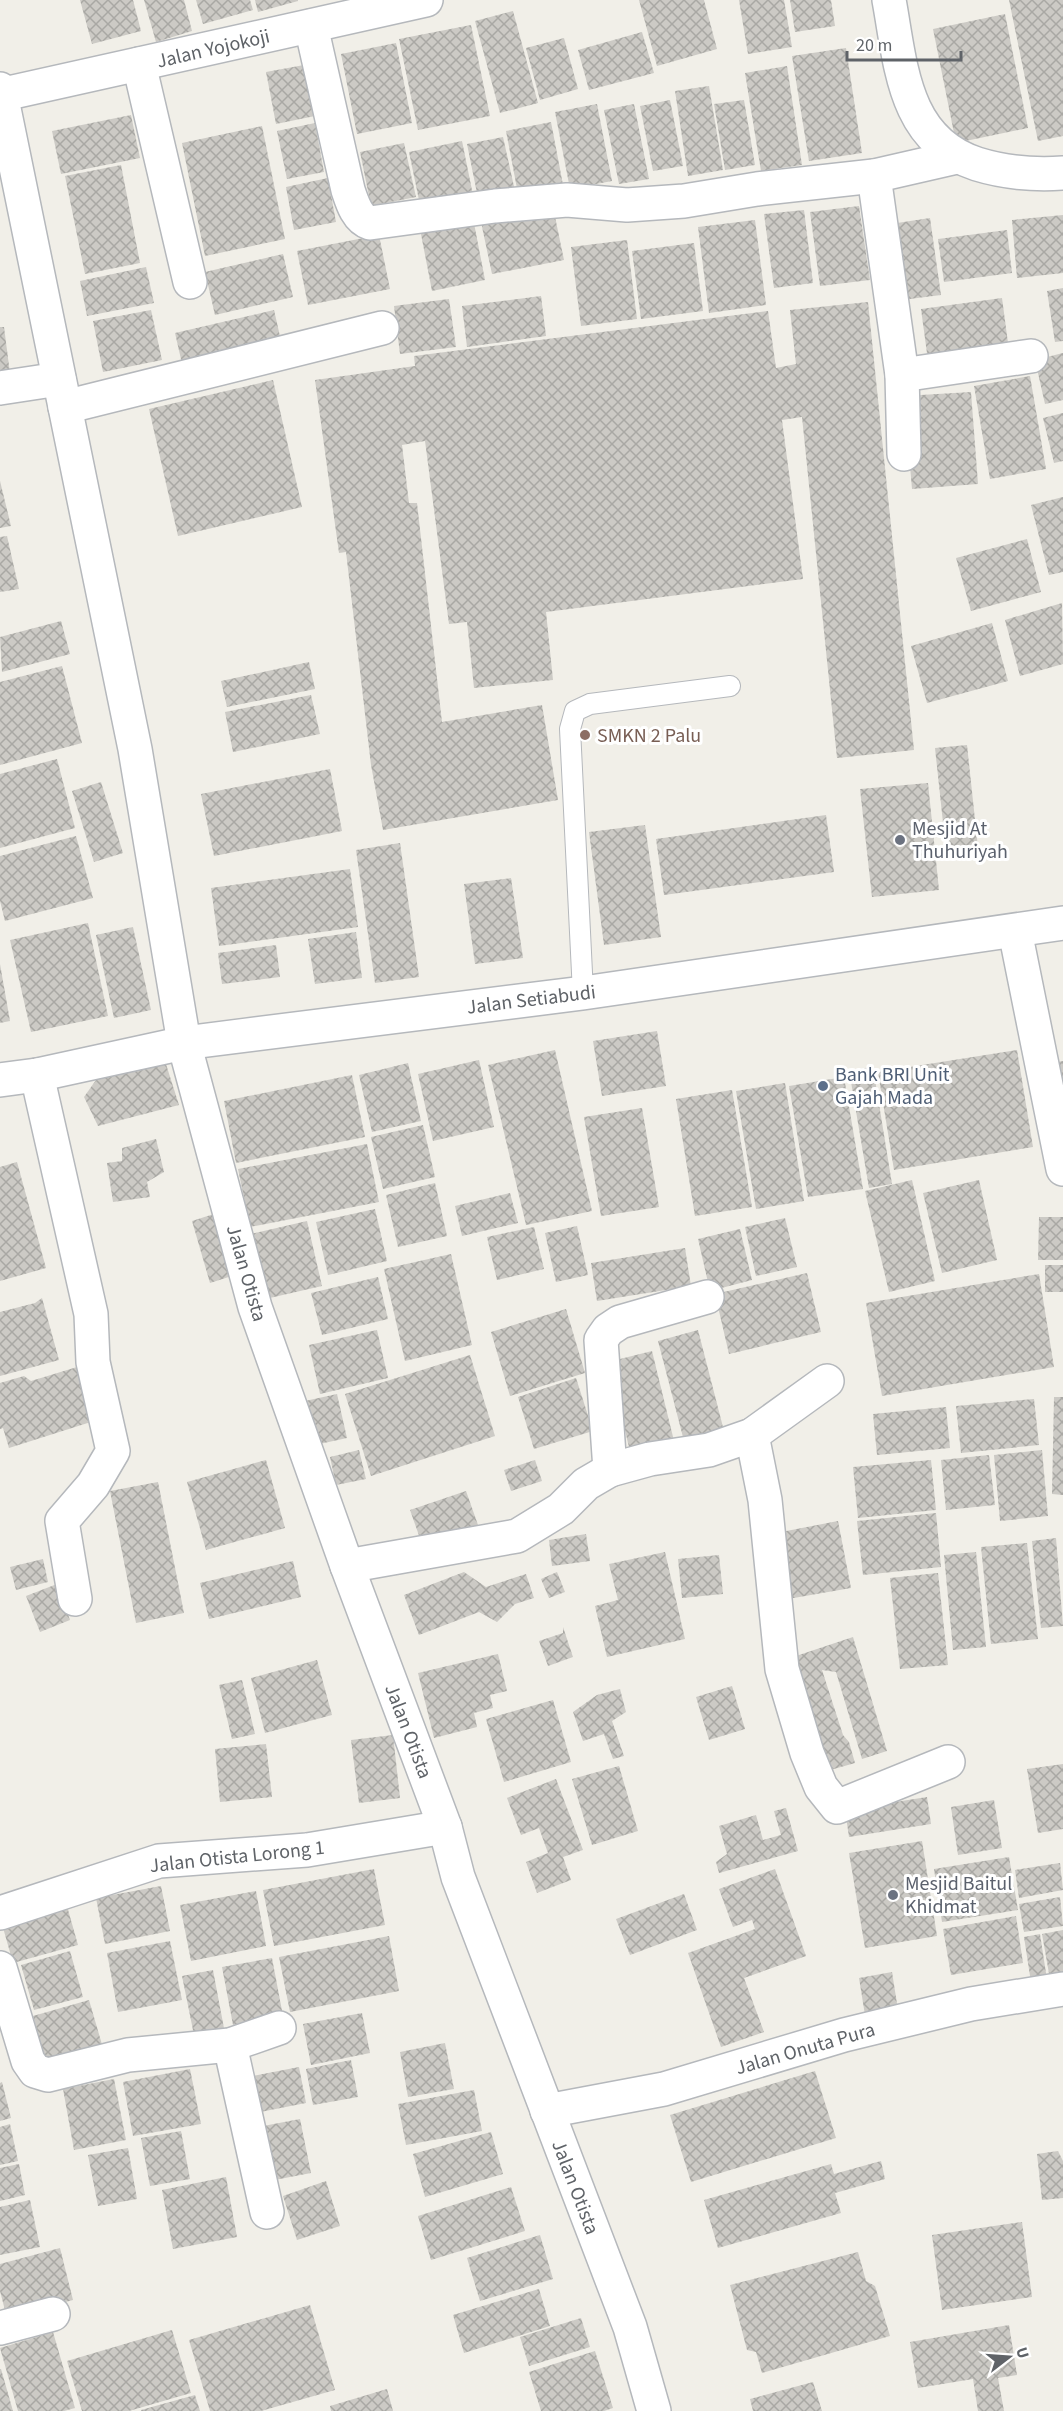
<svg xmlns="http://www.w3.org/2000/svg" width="1063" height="2411" font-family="'Source Sans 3',sans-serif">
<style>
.building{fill:url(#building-cross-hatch)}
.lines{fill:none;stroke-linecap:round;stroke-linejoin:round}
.service-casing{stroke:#b5b8bc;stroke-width:22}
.minor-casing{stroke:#b5b8bc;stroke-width:36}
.service{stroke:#fff;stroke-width:20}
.minor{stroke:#fff;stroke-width:33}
.education-dot{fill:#8d6e63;stroke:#fff;stroke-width:2}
.worship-dot{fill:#6b7280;stroke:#fff;stroke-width:2}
.service-dot{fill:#5c6f8a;stroke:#fff;stroke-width:2}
.labels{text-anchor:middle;stroke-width:6;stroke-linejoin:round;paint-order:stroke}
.street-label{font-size:20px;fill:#5f6368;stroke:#fff}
.education-label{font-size:20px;fill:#785e54;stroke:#fff;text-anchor:start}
.worship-label{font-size:20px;fill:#5b616d;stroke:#fff;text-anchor:start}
.service-label{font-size:20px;fill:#4e5e75;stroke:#fff;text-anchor:start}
</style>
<defs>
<pattern id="building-cross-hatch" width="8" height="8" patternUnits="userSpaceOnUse" patternTransform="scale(1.5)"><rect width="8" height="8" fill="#cccac5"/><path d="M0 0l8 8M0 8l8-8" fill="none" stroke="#a9a8a4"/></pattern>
</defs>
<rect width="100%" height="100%" fill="#f1efe8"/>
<!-- building -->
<g class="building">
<path d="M80,0H133L141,31L92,44Z"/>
<path d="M144,0H184L192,31L156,42Z"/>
<path d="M196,0H250L253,10L203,24Z"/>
<path d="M255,0H298V1L258,12Z"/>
<path d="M639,0H704L717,49L657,66Z"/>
<path d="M739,0H784L792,47L748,54Z"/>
<path d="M790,0H831L835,26L795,32Z"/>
<path d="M1009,0H1063V136L1038,141Z"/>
<path d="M513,11L538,103L500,113L475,21Z"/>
<path d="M1005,14L1028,128L956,143L933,29Z"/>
<path d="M471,25L490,116L418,130L399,39Z"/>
<path d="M642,32L654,73L589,90L578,50Z"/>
<path d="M564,38L578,89L540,100L526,48Z"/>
<path d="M396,43L412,123L357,134L341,54Z"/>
<path d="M846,48L862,153L809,161L792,56Z"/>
<path d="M304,65L315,116L276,124L266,72Z"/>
<path d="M787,66L802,165L761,171L745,73Z"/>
<path d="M709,86L723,170L688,176L675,91Z"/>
<path d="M670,100L683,166L653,171L640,106Z"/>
<path d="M744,100L755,165L725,170L714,104Z"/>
<path d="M597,104L612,181L570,189L555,112Z"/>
<path d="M634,104L649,179L619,184L604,110Z"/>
<path d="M131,115L140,158L61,174L52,131Z"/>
<path d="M551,122L564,190L519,199L506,131Z"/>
<path d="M315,123L324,172L287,179L277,131Z"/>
<path d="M262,126L285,239L205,256L182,143Z"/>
<path d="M503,137L515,191L478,198L467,144Z"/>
<path d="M462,141L473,195L420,205L409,152Z"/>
<path d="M404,143L416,197L371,206L360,152Z"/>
<path d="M121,165L140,263L85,274L65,176Z"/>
<path d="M328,178L336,222L294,230L286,187Z"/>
<path d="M859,206L870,280L820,286L810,212Z"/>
<path d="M553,207L564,260L492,274L481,222Z"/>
<path d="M804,210L813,283L774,288L764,214Z"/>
<path d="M1063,215V273L1017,278L1012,220Z"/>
<path d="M473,218L485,280L432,291L420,229Z"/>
<path d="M930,218L941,295L894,301L884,225Z"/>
<path d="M755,220L766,305L709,313L698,227Z"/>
<path d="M1007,230L1012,273L944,282L938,239Z"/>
<path d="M379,235L390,289L308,305L297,251Z"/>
<path d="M627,240L637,319L581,326L571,247Z"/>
<path d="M694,243L703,311L641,319L632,251Z"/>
<path d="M283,254L293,297L215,315L205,272Z"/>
<path d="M146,267L154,303L87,316L80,281Z"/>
<path d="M1063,288V341L1055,342L1047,291Z"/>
<path d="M541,296L546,336L467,347L462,306Z"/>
<path d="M1002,298L1010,358L929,368L921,309Z"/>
<path d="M449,299L456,347L400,354L394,306Z"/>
<path d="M868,302L914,750L837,758L802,417L782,420L803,579L546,612L553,680L474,688L467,622L449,624L425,441L402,445L409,503H417L442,722L542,705L558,800L383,830L371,765L346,552L339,553L315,380L415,366L414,356L768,311L776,368L796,364L790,310Z"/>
<path d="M151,310L162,360L103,372L93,321Z"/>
<path d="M274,310L282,345L183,368L175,333Z"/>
<path d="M0,327H4L11,381L0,382Z"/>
<path d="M1063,353V400L1045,404L1035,360Z"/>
<path d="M1030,376L1046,469L990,479L974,386Z"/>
<path d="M273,380L302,507L178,536L149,409Z"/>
<path d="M971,392L978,484L912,489L904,396Z"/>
<path d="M1063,413V461L1054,463L1043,418Z"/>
<path d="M0,481L11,526L0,528Z"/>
<path d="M1063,497V572L1049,575L1031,505Z"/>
<path d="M7,536L19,589L0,592V537Z"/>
<path d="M1027,539L1041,592L971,611L956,558Z"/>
<path d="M1062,603L1063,664L1020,676L1005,620Z"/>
<path d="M61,621L70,654L2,672L0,637Z"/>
<path d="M992,623L1008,681L927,703L911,646Z"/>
<path d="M309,662L315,689L227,707L221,681Z"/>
<path d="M62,666L82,743L0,765V682Z"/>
<path d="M311,695L320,734L233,752L225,712Z"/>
<path d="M967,745L979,857L947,860L935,748Z"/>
<path d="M57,759L75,828L0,848V774Z"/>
<path d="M330,769L342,831L214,856L201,794Z"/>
<path d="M101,782L123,853L94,862L72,791Z"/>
<path d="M928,783L939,890L872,897L860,789Z"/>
<path d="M826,815L834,872L664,895L656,839Z"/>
<path d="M645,825L661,937L604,945L589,832Z"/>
<path d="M76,836L93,898L5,921L0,901V856Z"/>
<path d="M400,843L419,977L375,983L356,850Z"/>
<path d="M350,869L358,927L219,946L211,888Z"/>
<path d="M511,878L523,958L475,964L464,884Z"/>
<path d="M88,923L108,1016L31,1032L10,940Z"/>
<path d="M133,927L151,1010L114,1018L96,935Z"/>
<path d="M356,932L362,978L315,984L308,939Z"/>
<path d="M276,945L280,977L222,984L218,953Z"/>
<path d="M0,964L10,1021L0,1023Z"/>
<path d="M657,1031L666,1086L602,1096L593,1041Z"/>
<path d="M555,1050L592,1211L526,1225L488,1065Z"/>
<path d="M1017,1050L1033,1147L894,1170L878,1072Z"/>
<path d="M479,1060L494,1127L433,1141L418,1074Z"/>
<path d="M165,1061L179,1105L98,1126L84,1097L96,1080Z"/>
<path d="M1063,1061V1115L1050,1064Z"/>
<path d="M408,1063L421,1121L372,1132L359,1075Z"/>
<path d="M873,1067L892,1184L869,1188L849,1070Z"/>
<path d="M352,1075L365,1137L236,1163L224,1101Z"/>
<path d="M844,1077L863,1189L808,1197L789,1086Z"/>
<path d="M785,1083L804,1201L756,1209L736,1091Z"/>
<path d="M732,1090L752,1207L695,1216L676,1099Z"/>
<path d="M642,1108L659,1207L601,1216L584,1117Z"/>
<path d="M423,1125L435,1177L383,1189L371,1137Z"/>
<path d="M156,1139L164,1172L147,1182L150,1197L113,1202L107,1163L122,1161V1148Z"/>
<path d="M367,1144L379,1202L250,1227L238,1169Z"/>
<path d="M17,1162L46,1268L0,1281V1167Z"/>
<path d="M912,1180L935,1281L889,1292L865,1191Z"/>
<path d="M979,1180L997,1260L942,1273L923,1193Z"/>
<path d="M435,1183L447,1236L398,1247L386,1195Z"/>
<path d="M510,1193L518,1223L462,1236L455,1206Z"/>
<path d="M375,1209L387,1261L328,1275L316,1222Z"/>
<path d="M220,1212L238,1274L210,1283L192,1221Z"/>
<path d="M1039,1217H1063V1260H1038Z"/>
<path d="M785,1218L797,1267L756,1276L745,1227Z"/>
<path d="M307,1221L322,1286L261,1300L246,1235Z"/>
<path d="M577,1226L588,1275L556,1282L545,1233Z"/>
<path d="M534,1227L544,1269L497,1280L487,1237Z"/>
<path d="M740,1229L752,1280L710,1291L698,1239Z"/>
<path d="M685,1248L691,1286L597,1301L591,1263Z"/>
<path d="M451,1254L472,1345L405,1361L384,1269Z"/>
<rect x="1045" y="1265" width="18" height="27"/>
<path d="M807,1273L821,1332L729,1354L715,1294Z"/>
<path d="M1039,1274L1054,1367L882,1396L866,1303Z"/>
<path d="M378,1277L388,1319L322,1335L311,1293Z"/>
<path d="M42,1298L59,1360L0,1376V1312L35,1303Z"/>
<path d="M566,1309L585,1373L510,1396L491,1332Z"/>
<path d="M377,1330L388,1378L320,1394L309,1345Z"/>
<path d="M698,1330L724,1431L684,1441L658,1341Z"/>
<path d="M652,1351L674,1441L630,1451L608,1362Z"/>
<path d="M470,1355L495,1436L371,1476L345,1394Z"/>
<path d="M77,1367L94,1421L9,1448L3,1428L0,1429V1383L24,1376L31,1381Z"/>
<path d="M576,1378L593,1431L534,1449L518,1397Z"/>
<path d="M337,1394L347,1438L315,1445L305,1401Z"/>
<path d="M1054,1397H1063V1495L1052,1494Z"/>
<path d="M1034,1399L1039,1445L961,1453L956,1406Z"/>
<path d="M946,1407L950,1448L877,1455L873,1414Z"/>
<path d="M359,1450L366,1479L336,1485L330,1457Z"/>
<path d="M1042,1450L1048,1516L1000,1521L994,1455Z"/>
<path d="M989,1455L995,1505L946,1510L941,1460Z"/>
<path d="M266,1460L285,1528L206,1550L187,1482Z"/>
<path d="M535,1460L542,1481L511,1491L504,1470Z"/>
<path d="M931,1460L936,1510L858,1518L853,1467Z"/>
<path d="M158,1482L184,1613L136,1623L110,1491Z"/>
<path d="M466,1491L478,1525L422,1544L410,1510Z"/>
<path d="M936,1513L941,1567L863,1575L857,1521Z"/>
<path d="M838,1521L851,1588L788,1599L776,1533Z"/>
<path d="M586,1534L590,1561L552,1566L549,1540Z"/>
<path d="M1056,1538L1063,1626L1041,1628L1032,1541Z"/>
<path d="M1027,1543L1038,1639L991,1644L981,1547Z"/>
<path d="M665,1552L685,1639L607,1657L595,1606L618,1600L609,1564Z"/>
<path d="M976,1552L986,1647L953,1650L944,1555Z"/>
<path d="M719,1555L723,1594L682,1598L678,1559Z"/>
<path d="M43,1559L48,1582L16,1590L10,1567Z"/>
<path d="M293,1561L301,1597L209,1619L200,1583Z"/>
<path d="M464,1572L486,1587L526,1574L534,1598L515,1604L497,1622L479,1612L419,1635L404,1595Z"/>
<path d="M557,1572L565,1592L549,1598L541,1579Z"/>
<path d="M938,1573L948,1665L900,1669L890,1578Z"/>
<path d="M57,1584L70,1620L40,1632L26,1596Z"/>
<path d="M563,1627L573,1657L548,1666L539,1641L563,1633Z"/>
<path d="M853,1637L887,1751L862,1759L836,1672L822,1670L843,1735L849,1742L855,1763L827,1771L793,1657Z"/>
<path d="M498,1654L507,1691L490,1695L493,1708L474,1713L477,1727L434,1738L418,1673Z"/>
<path d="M317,1660L332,1715L265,1733L251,1678Z"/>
<path d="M242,1680L255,1734L232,1739L219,1685Z"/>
<path d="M732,1686L745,1729L709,1740L696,1697Z"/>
<path d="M620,1689L626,1712L612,1721L624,1756L613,1759L604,1734L583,1741L573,1712L597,1695Z"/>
<path d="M553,1700L571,1762L504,1782L486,1719Z"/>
<path d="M393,1735L400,1798L359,1803L351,1740Z"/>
<path d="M266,1744L272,1797L220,1802L215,1749Z"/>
<path d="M1063,1764V1829L1038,1833L1027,1769Z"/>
<path d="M619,1766L638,1831L592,1845L572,1779Z"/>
<path d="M556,1779L583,1850L563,1857L571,1880L537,1893L526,1862L548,1853L539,1828L521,1835L507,1798Z"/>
<path d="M927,1797L931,1824L849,1837L845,1810Z"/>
<path d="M994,1800L1002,1848L958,1855L951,1807Z"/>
<path d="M786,1808L798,1851L719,1873L716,1862L727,1854L719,1826L756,1815L763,1840L781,1835L774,1811Z"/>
<path d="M922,1841L937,1936L865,1948L849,1853Z"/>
<path d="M1009,1857L1018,1910L942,1922L934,1869Z"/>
<path d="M1060,1863L1063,1890L1019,1898L1015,1870Z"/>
<path d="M374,1869L385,1925L274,1946L263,1890Z"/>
<path d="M775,1869L806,1956L744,1978L764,2032L721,2047L688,1953L755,1929L752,1920L733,1927L719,1889Z"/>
<path d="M161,1886L170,1931L105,1944L96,1898Z"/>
<path d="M256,1891L266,1946L191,1961L180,1905Z"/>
<path d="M684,1894L697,1930L630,1955L616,1919Z"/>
<path d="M1060,1897L1063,1926L1024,1932L1019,1904Z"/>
<path d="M65,1899L78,1945L13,1963L0,1917Z"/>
<path d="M1016,1916L1023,1963L951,1975L943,1929Z"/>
<path d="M1063,1930V1983L1051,1985L1042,1934Z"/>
<path d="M1040,1934L1048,1986L1032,1989L1024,1937Z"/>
<path d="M389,1936L399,1991L290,2012L279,1957Z"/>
<path d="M170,1941L182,2000L118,2012L107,1953Z"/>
<path d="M70,1951L83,1997L34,2010L21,1965Z"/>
<path d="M272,1958L283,2016L233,2025L222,1967Z"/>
<path d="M213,1970L226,2039L196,2045L182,1976Z"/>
<path d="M892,1972L898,2010L865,2015L859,1978Z"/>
<path d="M89,2000L103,2048L46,2064L33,2016Z"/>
<path d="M362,2013L370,2053L311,2065L303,2024Z"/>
<path d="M445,2043L454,2089L408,2097L400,2052Z"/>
<path d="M351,2060L358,2097L313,2105L306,2069Z"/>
<path d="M299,2067L306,2103L250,2114L243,2078Z"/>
<path d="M190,2069L201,2124L133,2136L123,2082Z"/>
<path d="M815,2071L836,2138L691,2182L670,2115Z"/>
<path d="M114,2079L126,2140L74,2150L63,2089Z"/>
<path d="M2,2082L11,2118L0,2121V2083Z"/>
<path d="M474,2090L482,2131L406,2145L398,2104Z"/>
<path d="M300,2119L311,2173L264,2182L253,2128Z"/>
<path d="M10,2124L18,2161L0,2165V2127Z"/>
<path d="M181,2131L190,2179L150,2186L141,2138Z"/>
<path d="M491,2132L503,2174L425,2197L413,2154Z"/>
<path d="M128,2148L137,2199L98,2206L88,2155Z"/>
<path d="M1058,2151L1063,2161V2198L1042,2200L1037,2154Z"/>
<path d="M881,2161L885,2179L835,2193L841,2213L718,2248L704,2200L831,2164L834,2174Z"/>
<path d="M19,2164L25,2195L0,2201V2168Z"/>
<path d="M226,2177L237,2237L173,2249L162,2190Z"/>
<path d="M326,2181L340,2226L297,2240L283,2196Z"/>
<path d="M511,2187L525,2231L431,2260L418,2216Z"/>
<path d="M30,2200L40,2247L0,2255V2207Z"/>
<path d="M1022,2222L1032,2297L942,2310L932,2235Z"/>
<path d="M540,2235L553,2279L480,2301L467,2258Z"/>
<path d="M60,2248L73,2300L7,2318L0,2291V2264Z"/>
<path d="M858,2252L866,2281L875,2286L890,2336L762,2373L756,2352L747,2350L730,2285Z"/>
<path d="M539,2289L550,2326L464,2353L453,2315Z"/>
<path d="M310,2305L335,2390L261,2411H210L189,2340Z"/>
<path d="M581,2318L590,2347L529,2366L520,2337Z"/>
<path d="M1009,2325L1017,2375L998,2378L1004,2411H978L973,2379L918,2388L910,2342Z"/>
<path d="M172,2330L191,2393L129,2411H82L67,2361Z"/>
<path d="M53,2332L75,2408L64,2411H18L0,2348Z"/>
<path d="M595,2351L613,2408L604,2411H541L529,2372Z"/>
<path d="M0,2369H1L13,2411H0Z"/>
<path d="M813,2382L822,2411H753L750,2399Z"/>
<path d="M387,2389L393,2411H331L330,2406Z"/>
<path d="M195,2395L200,2411H141V2410Z"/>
</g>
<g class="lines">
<defs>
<path id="service" d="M583,993L570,729L575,711L590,704L730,686"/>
<g id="minor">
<path d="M889,0C901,65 903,140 977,164C1006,173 1033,175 1063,173"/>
<path d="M311,26L348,190C352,202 357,219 370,223L495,206L567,200L627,205L684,201L757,189L874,176L957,157"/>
<path d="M139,64L190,282"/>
<path d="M0,89L135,749L184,1043L255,1307L347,1566L445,1827L458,1877L630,2327L654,2411"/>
<path d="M0,95L426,0"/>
<path d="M874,176L902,375L904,454"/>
<path d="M902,375L1031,356"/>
<path d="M0,388L59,379"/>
<path d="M65,407L382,328"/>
<path d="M1015,931L1063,1169"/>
<path d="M37,1075L91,1314L93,1362L113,1451L93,1485L62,1521L75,1599"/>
<path d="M0,1080L37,1075L184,1043L583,993L1063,923"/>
<path d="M752,1435L765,1500L782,1669L807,1753L821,1787L837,1807L948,1762"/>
<path d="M610,1470L650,1459L709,1450L752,1435L827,1381"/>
<path d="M347,1566L517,1536L561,1509L586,1484L610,1470L601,1340L608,1330L620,1322L707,1297"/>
<path d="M0,1913L159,1861L307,1850L445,1827"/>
<path d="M0,1968L28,2061L35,2071L48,2075L128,2055L230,2045L279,2028"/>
<path d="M230,2045L267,2212"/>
<path d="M547,2111L664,2089L844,2035L971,2004L1063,1989"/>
<path d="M0,2328L53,2314"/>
</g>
</defs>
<!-- service casing -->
<use href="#service" class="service-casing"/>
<!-- minor casing -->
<use href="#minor" class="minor-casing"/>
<!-- service -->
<use href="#service" class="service"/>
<!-- minor -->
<use href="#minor" class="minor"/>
</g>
<!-- markers -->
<circle class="education-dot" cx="585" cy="735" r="6"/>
<g class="worship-dot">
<circle cx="900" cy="840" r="6"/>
<circle cx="893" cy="1895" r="6"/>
</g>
<circle class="service-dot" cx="823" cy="1086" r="6"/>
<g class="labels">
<!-- street labels -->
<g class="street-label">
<text transform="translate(213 48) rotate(-13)" y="7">Jalan Yojokoji</text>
<text transform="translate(531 999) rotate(-7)" y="7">Jalan Setiabudi</text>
<text transform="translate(247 1273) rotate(74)" y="7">Jalan Otista</text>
<text transform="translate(409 1731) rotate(69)" y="7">Jalan Otista</text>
<text transform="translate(237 1856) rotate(-6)" y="7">Jalan Otista Lorong 1</text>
<text transform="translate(805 2048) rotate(-16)" y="7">Jalan Onuta Pura</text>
<text transform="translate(576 2187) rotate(69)" y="7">Jalan Otista</text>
</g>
<!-- education labels -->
<g class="education-label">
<text x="597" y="742">SMKN 2 Palu</text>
</g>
<!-- worship labels -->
<g class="worship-label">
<text x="912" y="835">Mesjid At<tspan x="912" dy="23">Thuhuriyah</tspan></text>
<text x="905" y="1890">Mesjid Baitul<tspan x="905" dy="23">Khidmat</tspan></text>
</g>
<!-- service labels -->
<g class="service-label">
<text x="835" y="1081">Bank BRI Unit<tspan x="835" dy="23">Gajah Mada</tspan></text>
</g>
</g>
<!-- north arrow -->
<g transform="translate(1009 2357) rotate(73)" stroke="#ffffff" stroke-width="4.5" paint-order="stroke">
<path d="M0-4.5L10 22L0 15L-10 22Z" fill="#5f6368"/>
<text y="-9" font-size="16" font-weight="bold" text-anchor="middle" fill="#5f6368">U</text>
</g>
<!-- scale -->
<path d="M847 51v9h114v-9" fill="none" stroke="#5f6368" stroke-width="3"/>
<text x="856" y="51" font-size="18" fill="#5f6368" stroke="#ffffff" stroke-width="4.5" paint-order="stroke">20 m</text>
</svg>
